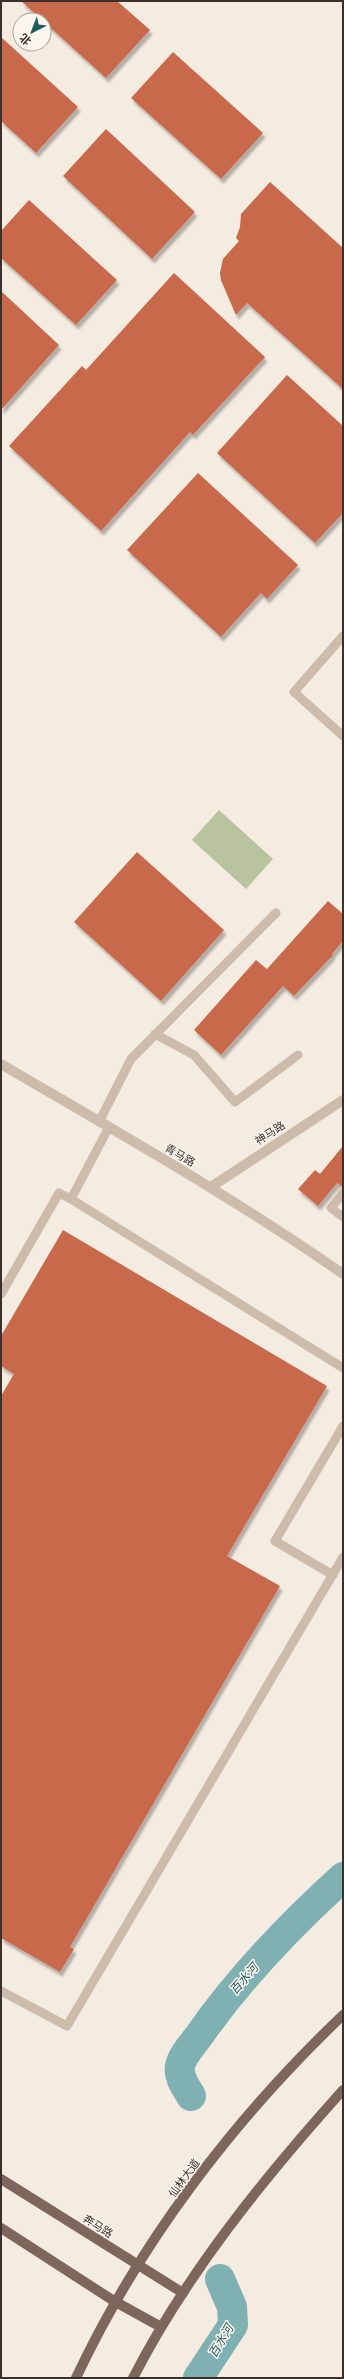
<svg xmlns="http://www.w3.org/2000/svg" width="344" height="2379" font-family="'Titillium Web','Noto Sans SC',sans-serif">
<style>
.green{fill:#b8c4a0}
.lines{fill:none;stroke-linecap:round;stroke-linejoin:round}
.river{stroke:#7fb0b2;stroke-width:30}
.building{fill:#c8694b;filter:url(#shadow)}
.service{stroke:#cdbbac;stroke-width:9}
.minor{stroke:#cdbbac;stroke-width:10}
.tertiary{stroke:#cdbbac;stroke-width:10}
.primary{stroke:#7d675c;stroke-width:10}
.labels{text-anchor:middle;stroke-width:3;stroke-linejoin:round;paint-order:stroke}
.street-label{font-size:11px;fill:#3b302b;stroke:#fbf5ee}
.water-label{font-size:12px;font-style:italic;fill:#1f5a5e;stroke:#fbf5ee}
</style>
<defs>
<filter id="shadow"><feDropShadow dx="2.5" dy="4.5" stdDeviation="1" flood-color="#0004"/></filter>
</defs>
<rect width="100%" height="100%" fill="#f4ebe1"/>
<!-- green -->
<path class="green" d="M219,810L273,859L246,889L192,840Z"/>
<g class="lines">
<!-- river -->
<g class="river">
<path d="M191,2096C186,2087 178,2078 180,2066C182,2056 192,2045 198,2037C239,1978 290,1925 343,1877"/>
<path d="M198,2378L233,2325L232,2307L220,2279"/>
</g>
</g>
<!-- building -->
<g class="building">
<path d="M21,1H117L150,30L106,78Z"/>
<path d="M1,37L78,107L36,153L1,121Z"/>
<path d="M173,52L263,133L221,179L131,98Z"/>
<path d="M106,129L195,212L152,259L63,176Z"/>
<path d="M270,182L343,248V389L247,303L236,315L221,280L220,273L223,259L239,241L236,238L240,227L241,214Z"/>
<path d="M29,200L117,280L76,325L1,258V231Z"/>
<path d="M174,273L265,357L193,435L190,432L101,531L9,446L82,366L86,370Z"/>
<path d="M1,291L59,345L1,410Z"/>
<path d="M287,375L343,426V513L315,543L217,453Z"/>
<path d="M198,473L298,565L267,599L261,593L221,637L127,550Z"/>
<path d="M137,852L224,930L161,1001L74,922Z"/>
<path d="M328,901L343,914V941L332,954L333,955L294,996L283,986L221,1055L194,1030L256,960L267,969Z"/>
<path d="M343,1146V1187L337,1183L318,1206L298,1189L315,1170L320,1174Z"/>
<path d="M63,1230L327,1386L227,1556L280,1586L70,1947L74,1949L60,1972L1,1938V1396L14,1374L1,1366V1336Z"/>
</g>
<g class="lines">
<!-- service -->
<g class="service">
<path d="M343,636L294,692L343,736"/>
<path d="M155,1034L194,1055L235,1102L298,1055"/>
<path d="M99,1122L131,1059L276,913"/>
<path d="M343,1193L331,1208L343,1217"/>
<path d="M71,1199L343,1368"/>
<path d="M1,1294L59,1193L71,1199L109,1127"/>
<path d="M333,1575L275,1541L343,1426"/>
<path d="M1,1991L67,2026L343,1557"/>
</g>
<!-- minor -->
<path class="minor" d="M211,1187L343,1100"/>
<!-- tertiary -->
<path class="tertiary" d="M1,1064C117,1132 233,1197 343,1274"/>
<!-- primary -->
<g class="primary">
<path d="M1,2179L183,2293"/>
<path d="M1,2228L114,2301L161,2327"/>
<path d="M76,2378C140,2242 234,2119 343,2015"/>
<path d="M133,2378C187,2273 264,2178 343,2090"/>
</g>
</g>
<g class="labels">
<!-- street labels -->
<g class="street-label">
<text transform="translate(270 1133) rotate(-33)" y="4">神马路</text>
<text transform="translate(180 1155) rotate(30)" y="4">青马路</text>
<text transform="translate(184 2178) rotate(-54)" y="4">仙林大道</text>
<text transform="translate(98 2226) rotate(32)" y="4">奔马路</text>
</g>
<!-- water labels -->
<g class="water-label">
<text transform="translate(244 1979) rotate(-49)" y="4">百水河</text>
<text transform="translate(221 2341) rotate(-59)" y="4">百水河</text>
</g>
</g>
<!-- border -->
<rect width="344" height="2379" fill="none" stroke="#3b302b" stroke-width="4"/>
<!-- north arrow -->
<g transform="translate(32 32) rotate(222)"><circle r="19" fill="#fbf5ee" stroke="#aea6a0"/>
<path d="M0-3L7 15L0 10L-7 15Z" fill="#1f5a5e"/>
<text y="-6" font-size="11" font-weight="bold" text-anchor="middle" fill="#3b302b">北</text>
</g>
</svg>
